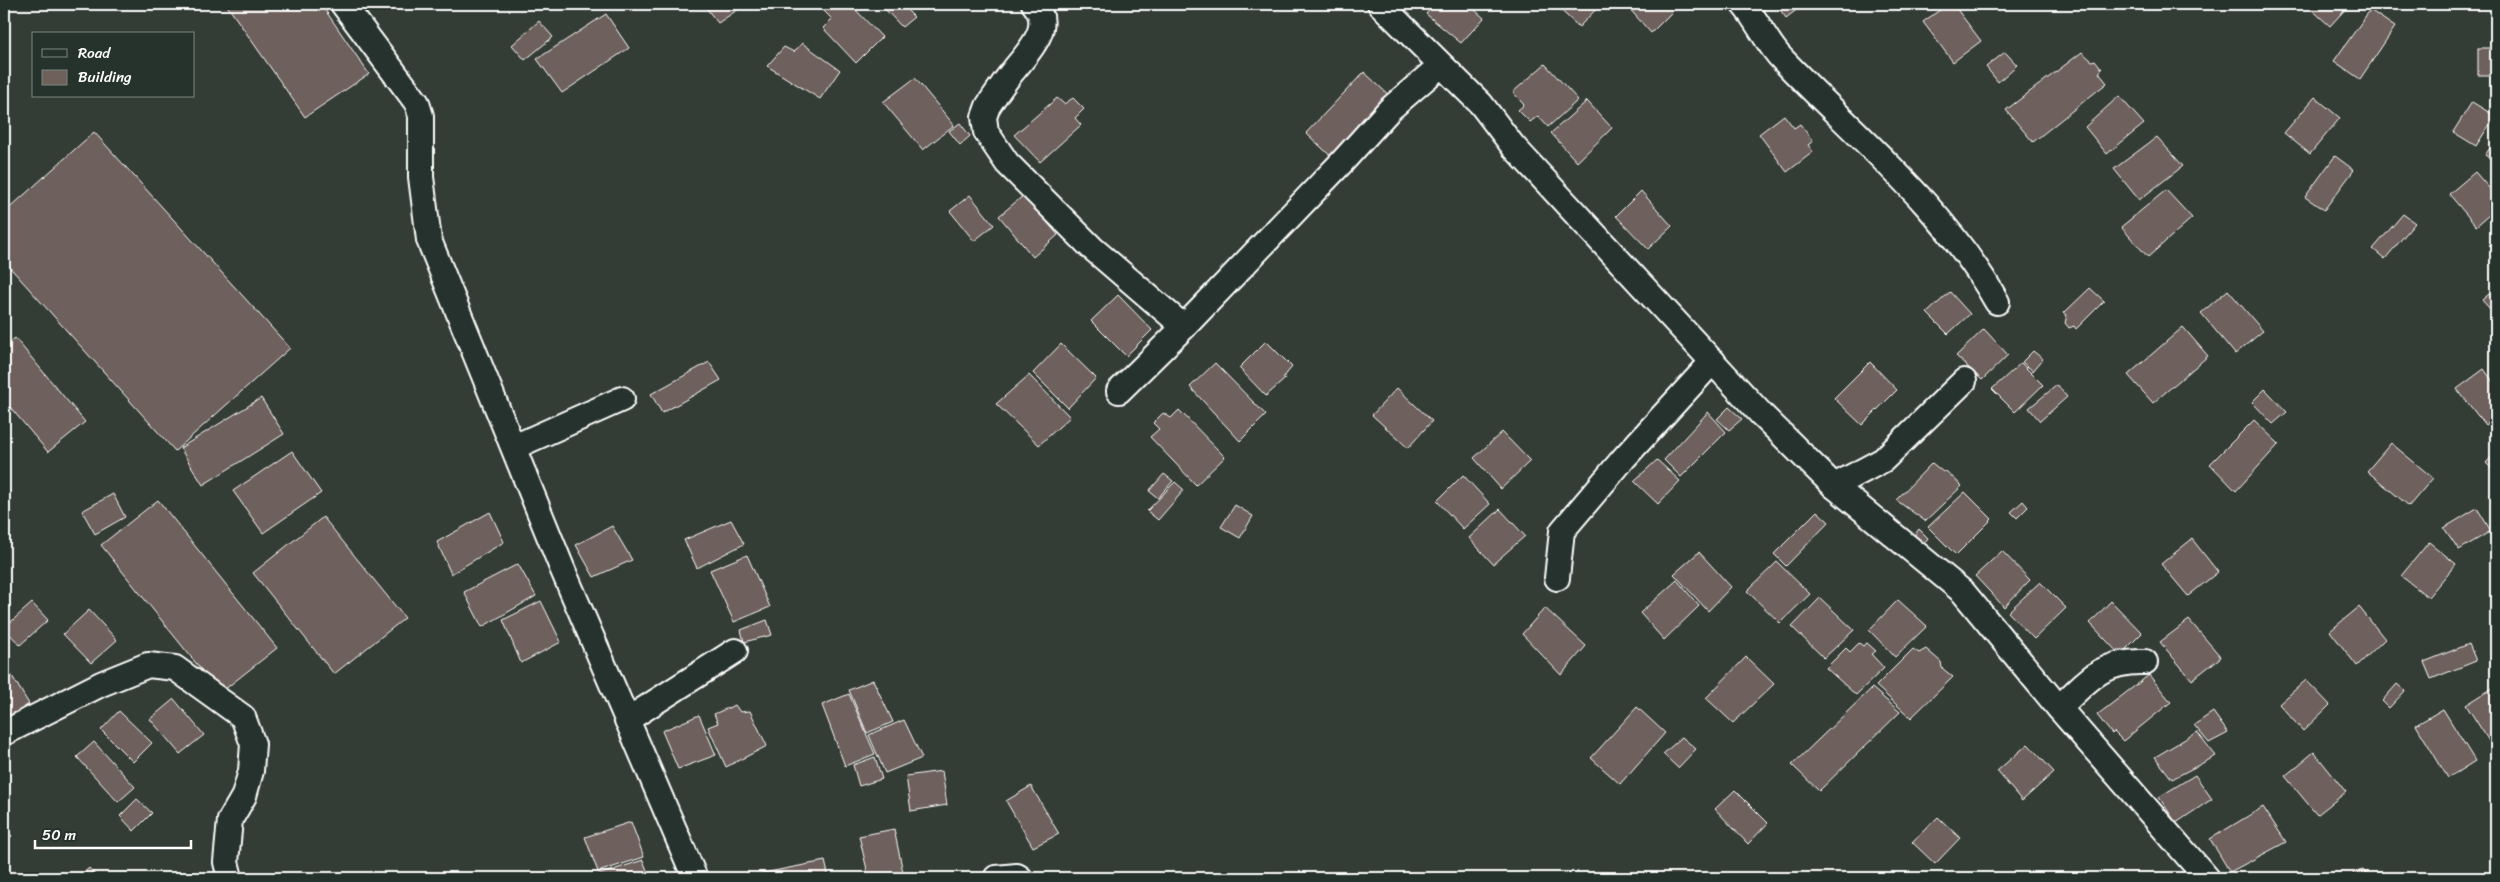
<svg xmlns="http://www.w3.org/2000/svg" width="2500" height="882" font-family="Sriracha,sans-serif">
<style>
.building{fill:#6e615b;stroke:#fff}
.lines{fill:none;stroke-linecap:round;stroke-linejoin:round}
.street-casing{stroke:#fff;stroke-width:28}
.street{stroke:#26332d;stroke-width:24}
</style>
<rect width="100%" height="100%" fill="#343c36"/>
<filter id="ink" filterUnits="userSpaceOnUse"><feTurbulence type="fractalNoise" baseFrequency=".02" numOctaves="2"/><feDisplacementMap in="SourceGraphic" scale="10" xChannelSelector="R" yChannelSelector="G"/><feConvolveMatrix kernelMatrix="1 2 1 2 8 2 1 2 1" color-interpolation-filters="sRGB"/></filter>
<g filter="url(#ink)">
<!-- building -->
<g class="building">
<path d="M226,4H321L369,74L305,117Z"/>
<path d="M703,4H746L718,23Z"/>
<path d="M830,4H850L882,37L856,63L823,28L832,19L823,10Z"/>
<path d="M883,4H901L914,17L902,27L881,5Z"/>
<path d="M1435,4H1468L1484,18L1461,43L1426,14Z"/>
<path d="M1554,4H1601L1579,27Z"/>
<path d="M1630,4H1680L1651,33L1627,6Z"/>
<path d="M1776,4H1804L1786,18Z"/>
<path d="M1948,4H1953L1981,41L1953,62L1923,22Z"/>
<path d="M2314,4H2350L2330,26L2310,8Z"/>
<path d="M2370,10L2395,27L2360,79L2334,61Z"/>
<path d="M606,14L629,48L562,93L537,59Z"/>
<path d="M539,21L553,37L525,60L512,45Z"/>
<path d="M802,43L840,70L820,99L767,66L784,47L794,52Z"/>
<rect x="2478" y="48" width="18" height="27"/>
<path d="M2005,52L2017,65L1998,82L1986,67Z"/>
<path d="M2082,52L2092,61L2095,60L2102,69L2099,73L2107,83L2033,142L2006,110Z"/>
<path d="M1545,64L1578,100L1548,127L1538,116L1530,122L1518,110L1524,105L1513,92Z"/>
<path d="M1364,72L1393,99L1336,161L1306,133Z"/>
<path d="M915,78L954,125L923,150L883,102Z"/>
<path d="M2119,96L2144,124L2107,154L2085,127Z"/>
<path d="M2315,97L2340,118L2310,154L2284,133Z"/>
<path d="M1057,98L1064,104L1073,98L1084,109L1075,118L1081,125L1040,162L1014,135Z"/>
<path d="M1587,101L1612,128L1577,162L1551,133Z"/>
<path d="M2472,102L2495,116L2476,146L2453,132Z"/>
<path d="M1784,115L1794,128L1800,124L1813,141L1808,145L1813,152L1787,172L1759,134Z"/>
<path d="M960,123L970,136L960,145L949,131Z"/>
<path d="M94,132L290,348L175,451L4,261V213Z"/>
<path d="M2157,137L2183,166L2139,200L2114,169Z"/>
<path d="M2496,140V163L2485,155Z"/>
<path d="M2335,156L2354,170L2324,210L2305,197Z"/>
<path d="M2475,172L2496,196V209L2476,226L2449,194Z"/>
<path d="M2166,190L2192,218L2148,257L2121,227Z"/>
<path d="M1641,191L1672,226L1648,249L1616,216Z"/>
<path d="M970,195L994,225L974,241L950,211Z"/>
<path d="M1024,195L1058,235L1033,257L999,216Z"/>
<path d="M2403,214L2415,223L2385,259L2373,249Z"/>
<path d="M2090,288L2104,301L2076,329L2074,326L2069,328L2065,323L2067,315L2064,313Z"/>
<path d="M2496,288V316L2482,300Z"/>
<path d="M2228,290L2263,331L2235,354L2201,313Z"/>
<path d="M1950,292L1970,314L1948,334L1927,313Z"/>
<path d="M1118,295L1152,330L1126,356L1091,321Z"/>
<path d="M2183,327L2208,356L2153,403L2128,375Z"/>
<path d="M1984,329L2008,355L1982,380L1956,356Z"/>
<path d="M15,338L85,422L48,452L4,400V347Z"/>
<path d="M1266,341L1292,367L1283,378L1285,379L1266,396L1239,368Z"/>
<path d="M1061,344L1096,378L1068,408L1033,373Z"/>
<path d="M2033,351L2043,359L2033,371L2022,362Z"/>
<path d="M709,362L721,380L662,413L651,394Z"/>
<path d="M1870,362L1897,390L1862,425L1834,398Z"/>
<path d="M1215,363L1266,415L1240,441L1190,387Z"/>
<path d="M2021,363L2043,385L2015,412L1992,389Z"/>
<path d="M2484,369L2496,386V417L2485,425L2457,389Z"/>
<path d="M1029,375L1070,417L1039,445L996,404Z"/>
<path d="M2057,385L2067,397L2040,421L2029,408Z"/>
<path d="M1397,388L1432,421L1408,448L1372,415Z"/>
<path d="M2265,389L2287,412L2273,424L2252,402Z"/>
<path d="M261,398L284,434L203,485L180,448Z"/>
<path d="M1729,407L1742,419L1729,430L1717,419Z"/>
<path d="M1179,410L1225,457L1196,485L1150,437L1159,429L1153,423L1163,413L1171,418Z"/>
<path d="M1708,412L1726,432L1681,477L1664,460Z"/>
<path d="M2254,420L2279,444L2236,491L2210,464Z"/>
<path d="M1502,432L1530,461L1501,489L1474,458Z"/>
<path d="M2391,443L2433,478L2409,506L2367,471Z"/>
<path d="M292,451L321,493L263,533L233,491Z"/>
<path d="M2496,452V473L2486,463Z"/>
<path d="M1657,460L1680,481L1658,504L1634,481Z"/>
<path d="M1932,463L1943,472L1946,471L1962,486L1925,521L1896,500Z"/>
<path d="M1164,474L1173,481L1158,498L1149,491Z"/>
<path d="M1463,475L1490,504L1463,529L1437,501Z"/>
<path d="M1175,482L1184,490L1158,520L1147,511Z"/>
<path d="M1965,492L1992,519L1956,555L1928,527Z"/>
<path d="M113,494L125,517L95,534L82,511Z"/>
<path d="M158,500L277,648L220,693L101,545Z"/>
<path d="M2023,501L2028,507L2017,518L2011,512Z"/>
<path d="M1235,505L1253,516L1240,538L1221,527Z"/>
<path d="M2477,508L2491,531L2459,550L2444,528Z"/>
<path d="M1500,509L1525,536L1493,564L1469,538Z"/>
<path d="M1817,511L1829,522L1786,566L1774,554Z"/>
<path d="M490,512L504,542L451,574L437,542Z"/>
<path d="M323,517L405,618L334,674L253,573Z"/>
<path d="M731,520L744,544L697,568L684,540Z"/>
<path d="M612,526L632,560L594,577L576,545Z"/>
<path d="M1919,529L1928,538L1919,550L1910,541Z"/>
<path d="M2192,539L2218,572L2188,596L2161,564Z"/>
<path d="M2429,542L2456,564L2428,597L2401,576Z"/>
<path d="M2002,551L2030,580L2004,607L1975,576Z"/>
<path d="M1699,552L1731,587L1708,611L1674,574Z"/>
<path d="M747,555L770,607L734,622L710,570Z"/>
<path d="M1777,562L1810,594L1780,623L1747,591Z"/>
<path d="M518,564L536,596L482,627L464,592Z"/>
<path d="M1677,580L1699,606L1664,640L1640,613Z"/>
<path d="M2040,582L2066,608L2034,639L2008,612Z"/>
<path d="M1820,598L1854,630L1824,658L1792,627Z"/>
<path d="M1898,600L1927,626L1895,657L1869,630Z"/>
<path d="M541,601L561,642L521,663L503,620Z"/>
<path d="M2111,601L2142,633L2120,655L2090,623Z"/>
<path d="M32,603L48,620L20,645L4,628Z"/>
<path d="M2359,607L2385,639L2357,666L2330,631Z"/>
<path d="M1545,608L1586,646L1561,675L1522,634Z"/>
<path d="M89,610L117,640L91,663L63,634Z"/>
<path d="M767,620L772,635L744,642L741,630Z"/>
<path d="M2189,620L2221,657L2192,680L2160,642Z"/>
<path d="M1859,643L1863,646L1867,643L1876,651L1871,654L1884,668L1856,695L1826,668L1846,648L1850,652Z"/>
<path d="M2469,644L2476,661L2431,679L2424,662Z"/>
<path d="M1913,649L1919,653L1926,649L1941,662L1942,668L1953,677L1911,718L1876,686Z"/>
<path d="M1746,657L1774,684L1733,723L1706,698Z"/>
<path d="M9,671L29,704L4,720V674Z"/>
<path d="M2149,675L2171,702L2123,741L2114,732L2112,734L2097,715Z"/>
<path d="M873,680L893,722L867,733L849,690Z"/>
<path d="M2306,680L2330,705L2303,731L2279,704Z"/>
<path d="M2397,684L2405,691L2389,708L2382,701Z"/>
<path d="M2496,686V752L2466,705Z"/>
<path d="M1872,688L1900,712L1819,791L1792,765Z"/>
<path d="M849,694L875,754L845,766L822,705Z"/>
<path d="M174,699L204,735L180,754L150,719Z"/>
<path d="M735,705L740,712L750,711L767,746L726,767L708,727L718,723L714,714Z"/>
<path d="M1637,707L1665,733L1620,784L1591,758Z"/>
<path d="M2443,709L2475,761L2448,778L2416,725Z"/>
<path d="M119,711L152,743L133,762L101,730Z"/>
<path d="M2213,712L2228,733L2209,743L2194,725Z"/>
<path d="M699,715L716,755L678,769L662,731Z"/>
<path d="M904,720L922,758L885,773L869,735Z"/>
<path d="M2197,732L2216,756L2172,779L2155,757Z"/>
<path d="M1682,737L1696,749L1678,768L1663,754Z"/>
<path d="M94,742L135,787L118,802L77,757Z"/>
<path d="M2028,744L2054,772L2022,801L1997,771Z"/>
<path d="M2314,752L2346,792L2317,815L2285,776Z"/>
<path d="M875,757L882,779L859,786L853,765Z"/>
<path d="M942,771L947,805L911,811L906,776Z"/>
<path d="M2195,775L2212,799L2176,823L2159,797Z"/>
<path d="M1031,786L1059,834L1033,847L1006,801Z"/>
<path d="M1735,790L1768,823L1748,844L1715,809Z"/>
<path d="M137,799L152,813L134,831L120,816Z"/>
<path d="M2263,807L2286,842L2230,872L2210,839Z"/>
<path d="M1938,817L1960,838L1935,864L1912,842Z"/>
<path d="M631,822L644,857L598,872L585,837Z"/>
<path d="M4,827L12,836L4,843Z"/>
<path d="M894,829L903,872L869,878L859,836Z"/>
<path d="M643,860L650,878H599L598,875Z"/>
<path d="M825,861L829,878H738Z"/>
<path d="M89,868L98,878H78Z"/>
<path d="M2363,870L2369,878H2355L2353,873Z"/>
</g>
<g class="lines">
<defs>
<g id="street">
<path d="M343,4L417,103L421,116V177L429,240L562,568L695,878"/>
<path d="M1034,4C1055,27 1027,53 1013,71C1004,82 996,94 988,106L984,117L986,132L1007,163L1092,248L1184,327"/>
<path d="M1380,4L1481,104L1513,146L1762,415L1834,486L1963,592L2059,708L2207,878"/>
<path d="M1743,4C1758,21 1767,44 1783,60C1857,137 1944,207 1997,302"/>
<path d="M1119,391L1184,327L1342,162L1390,109L1441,65"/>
<path d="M514,447L622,399"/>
<path d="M1834,486L1883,460L1964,381"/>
<path d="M1557,578L1562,531L1624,458L1713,361"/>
<path d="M2059,708C2087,681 2102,660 2145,662"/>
<path d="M627,720L735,651"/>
<path d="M4,733L101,684L148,665L175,668L243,717L253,744L251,771L244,796L230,820L226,862L230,878"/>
<path d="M996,878L1017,876L1020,878"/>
</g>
</defs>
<!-- street casing -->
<use href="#street" class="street-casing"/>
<!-- street -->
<use href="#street" class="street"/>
</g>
</g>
<!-- margin -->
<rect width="2500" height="882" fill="none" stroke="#26332d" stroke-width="20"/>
<rect x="10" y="10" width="2480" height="862" fill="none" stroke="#fff" stroke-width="2" filter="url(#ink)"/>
<!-- legend -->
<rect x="32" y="32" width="162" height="65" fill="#26332d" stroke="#7d8581"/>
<rect x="42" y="49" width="25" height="8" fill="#26332d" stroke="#7d8581"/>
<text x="78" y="58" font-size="15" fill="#ffffff">Road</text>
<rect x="42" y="70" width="25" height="15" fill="#6e615b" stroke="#7d8581"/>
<text x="78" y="82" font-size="15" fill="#ffffff">Building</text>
<!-- scale -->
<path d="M35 840v8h156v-8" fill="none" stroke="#ffffff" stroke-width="2.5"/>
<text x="42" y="840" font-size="15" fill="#ffffff" stroke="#26332d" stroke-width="4" paint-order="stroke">50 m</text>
</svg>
